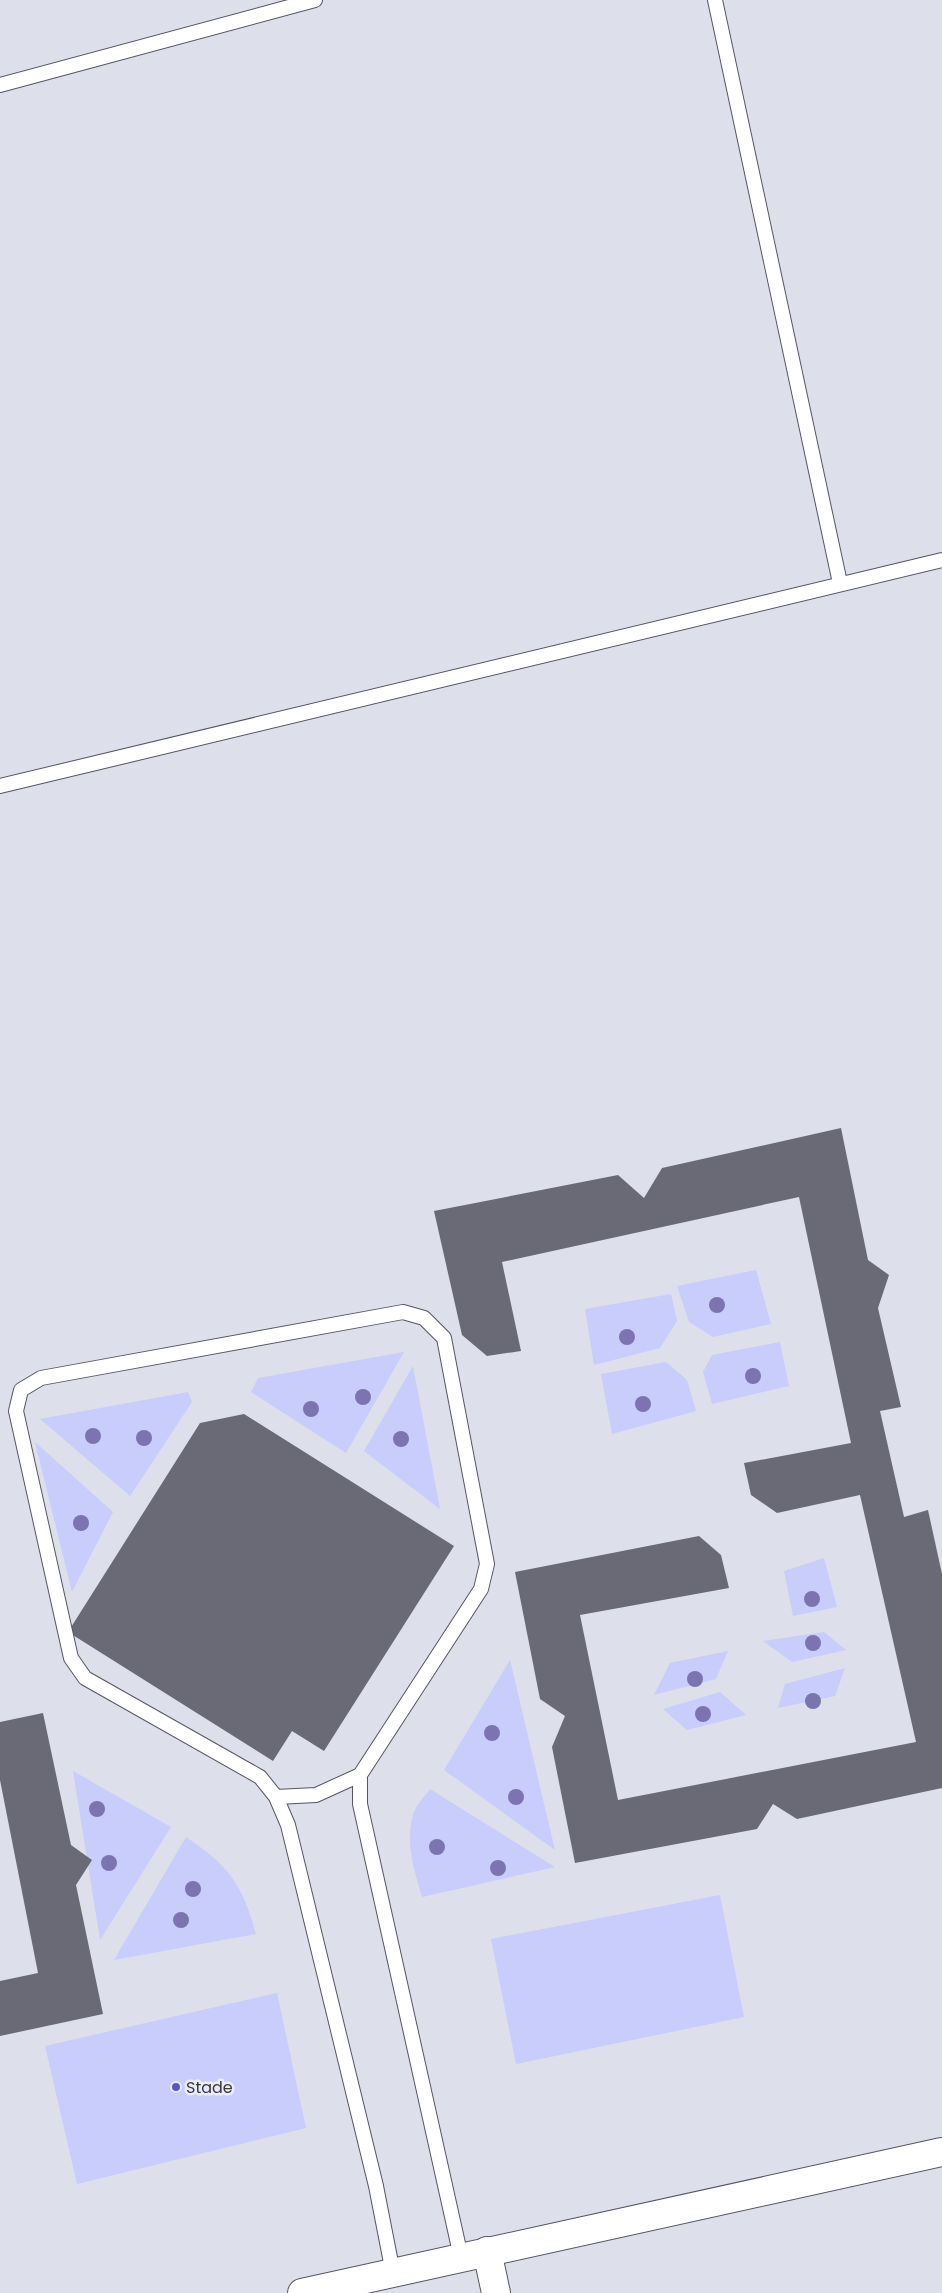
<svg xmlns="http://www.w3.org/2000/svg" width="942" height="2293" font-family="Poppins,sans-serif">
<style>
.green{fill:#c8cdfc}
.building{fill:#696a75}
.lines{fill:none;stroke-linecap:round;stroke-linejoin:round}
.service-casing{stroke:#555661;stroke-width:16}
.minor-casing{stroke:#555661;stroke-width:30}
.service{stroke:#fff;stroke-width:14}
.minor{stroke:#fff;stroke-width:28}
.tree{fill:#7c74b0}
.poi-dot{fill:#5b55cd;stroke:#ebecf9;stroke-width:2}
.labels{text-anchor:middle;stroke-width:5;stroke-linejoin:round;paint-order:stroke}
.poi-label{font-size:16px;fill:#37373c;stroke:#ebecf9;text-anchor:start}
</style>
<rect width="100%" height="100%" fill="#dddfeb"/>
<!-- green -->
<g class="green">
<path d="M756,1270L771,1324L713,1337L689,1322L677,1286Z"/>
<path d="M671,1294L677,1321L660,1348L594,1365L585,1309Z"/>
<path d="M780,1342L789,1386L712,1404L703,1372L712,1355Z"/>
<path d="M404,1352L346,1453L251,1392L258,1378Z"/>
<path d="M666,1362L687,1380L696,1411L612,1434L601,1374Z"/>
<path d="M413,1366L440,1509L364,1451Z"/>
<path d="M188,1392L192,1402L130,1496L40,1419Z"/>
<path d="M35,1442L113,1512L72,1592Z"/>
<path d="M824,1558L837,1607L793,1616L784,1571Z"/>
<path d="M824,1632L846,1650L792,1662L763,1641Z"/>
<path d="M728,1651L716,1679L654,1695L670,1663Z"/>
<path d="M510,1660L555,1850L444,1770Z"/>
<path d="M845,1668L835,1696L778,1708L785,1684Z"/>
<path d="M720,1692L746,1715L687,1730L663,1709Z"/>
<path d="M73,1771L171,1827L100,1940Z"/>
<path d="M430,1789L555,1867L422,1897C414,1869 404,1841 414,1812C417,1804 425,1796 430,1789Z"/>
<path d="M186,1837C229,1866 242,1884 256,1934L114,1960Z"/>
<path d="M720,1895L744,2017L516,2064L491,1939Z"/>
<path d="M277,1993L306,2128L77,2184L45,2046Z"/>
</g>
<!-- building -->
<g class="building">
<path d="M841,1128L868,1260L889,1275L878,1308L901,1407L880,1411L904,1517L928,1510L942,1574V1788L797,1819L773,1804L757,1829L575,1863L552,1747L565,1716L540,1699L515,1572L699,1536L721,1555L729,1588L580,1615L618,1800L916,1742L860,1495L777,1513L751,1495L744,1463L851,1443L799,1197L502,1262L521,1351L487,1356L462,1335L434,1211L618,1175L644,1198L662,1168Z"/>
<path d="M244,1414L454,1546L324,1751L292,1731L273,1761L68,1632L200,1423Z"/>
<path d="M43,1713L71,1845L92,1860L76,1885L103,2014L0,2036V1981L38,1973L0,1780V1722Z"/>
</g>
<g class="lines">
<defs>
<g id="service">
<path d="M715,0L840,583"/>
<path d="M0,85L315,0"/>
<path d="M0,786L942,560"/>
<path d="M360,1775V1804L461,2257"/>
<path d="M276,1797L316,1795L360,1775L481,1589L487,1564L444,1338L424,1318L403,1312L41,1378L21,1390L16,1411L71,1658L85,1678L260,1777L276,1797L288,1825L376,2186L393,2273"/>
</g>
<g id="minor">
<path d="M487,2251L496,2293"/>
<path d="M302,2293L942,2152"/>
</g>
</defs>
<!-- service casing -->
<use href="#service" class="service-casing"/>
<!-- minor casing -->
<use href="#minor" class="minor-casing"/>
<!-- service -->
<use href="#service" class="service"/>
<!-- minor -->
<use href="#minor" class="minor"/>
</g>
<!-- trees -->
<g class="tree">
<circle cx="717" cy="1305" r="8"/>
<circle cx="627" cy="1337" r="8"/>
<circle cx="753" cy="1376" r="8"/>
<circle cx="363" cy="1397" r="8"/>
<circle cx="643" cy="1404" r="8"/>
<circle cx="311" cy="1409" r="8"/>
<circle cx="93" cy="1436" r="8"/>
<circle cx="144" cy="1438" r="8"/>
<circle cx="401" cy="1439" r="8"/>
<circle cx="81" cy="1523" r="8"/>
<circle cx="812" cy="1599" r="8"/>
<circle cx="813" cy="1643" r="8"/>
<circle cx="695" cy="1679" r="8"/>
<circle cx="813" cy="1701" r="8"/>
<circle cx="703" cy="1714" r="8"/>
<circle cx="492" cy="1733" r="8"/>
<circle cx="516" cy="1797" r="8"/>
<circle cx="97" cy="1809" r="8"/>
<circle cx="437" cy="1847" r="8"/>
<circle cx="109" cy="1863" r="8"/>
<circle cx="498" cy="1868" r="8"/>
<circle cx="193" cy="1889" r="8"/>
<circle cx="181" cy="1920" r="8"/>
</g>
<!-- markers -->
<circle class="poi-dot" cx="176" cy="2087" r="5"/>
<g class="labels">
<!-- poi labels -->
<g class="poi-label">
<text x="186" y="2093">Stade</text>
</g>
</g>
</svg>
